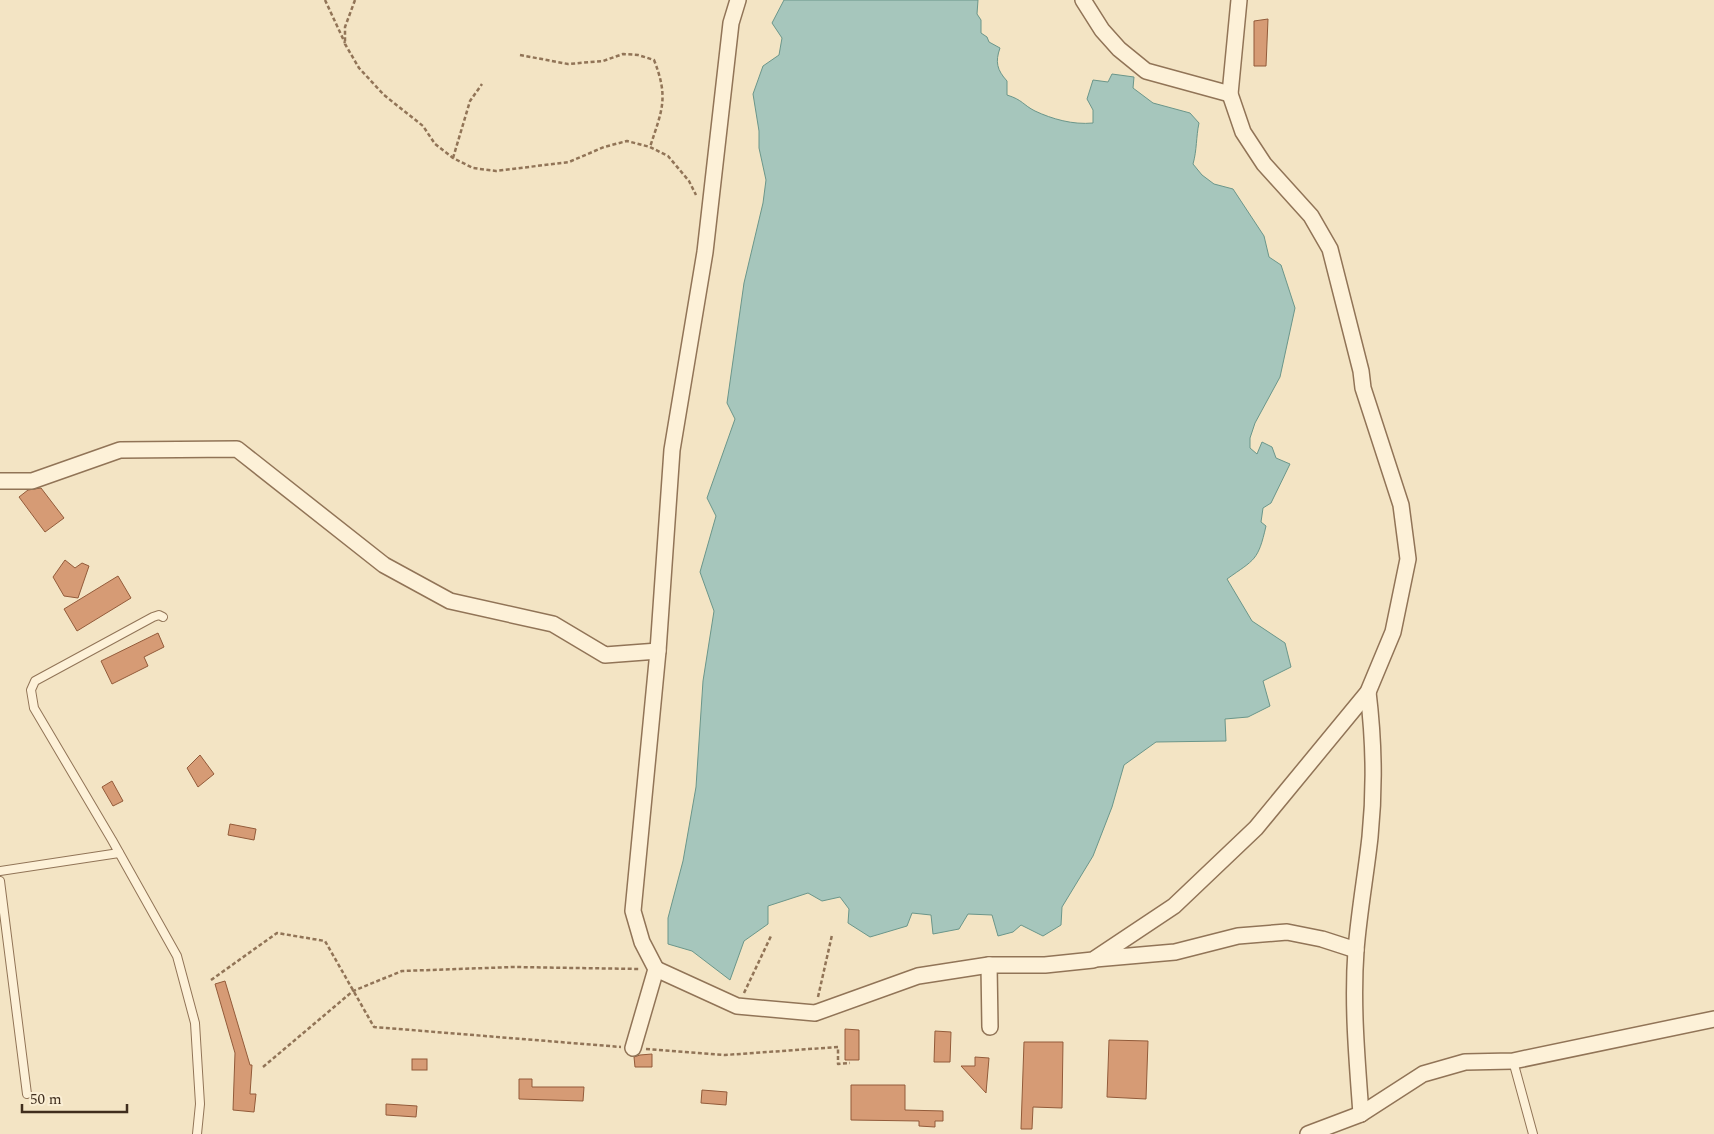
<svg xmlns="http://www.w3.org/2000/svg" width="1714" height="1134" font-family="Spectral,serif">
<style>
.water{fill:#a6c6bc;stroke:#6b968a}
.building{fill:#d69b75;stroke:#935b3a}
.lines{fill:none;stroke-linecap:round;stroke-linejoin:round}
.service-casing{stroke:#917457;stroke-width:10}
.minor-casing{stroke:#917457;stroke-width:18}
.path{stroke:#917457;stroke-width:2.5;stroke-dasharray:4 2.5;stroke-linecap:butt}
.service{stroke:#fdf1d8;stroke-width:8}
.minor{stroke:#fdf1d8;stroke-width:15}
</style>
<rect width="100%" height="100%" fill="#f3e4c4"/>
<!-- water -->
<path class="water" d="M784,0H978L977,14L981,20V33L987,37L989,42L1000,48C995,62 997,70 1007,81V95C1023,100 1023,105 1035,111C1052,119 1073,125 1093,123V110L1087,99L1093,80L1108,82L1112,74L1134,77L1133,88L1153,103L1190,113L1199,123C1196,137 1197,150 1193,164L1202,175L1214,184L1233,189L1264,236L1269,257L1281,265L1295,308L1280,377L1255,423L1250,438V448L1257,454L1262,442L1272,447L1276,458L1290,464L1271,503L1263,508L1261,522L1266,526C1258,561 1255,559 1227,579L1252,621L1285,643L1291,667L1263,681L1270,706L1248,717L1225,719L1226,741L1156,742L1124,765L1112,807L1093,856L1062,907L1061,925L1043,936L1021,925L1013,932L998,936L992,915L968,914L959,929L933,934L931,915L912,913L907,926L870,937L848,923L849,909L840,897L822,901L808,893L768,906V924L744,941L730,980L692,951L668,944V918L683,861L696,787L703,681L714,611L700,572L716,516L707,498L735,419L727,403L744,283L763,203L766,180L759,148V131L753,94L763,66L779,55L782,38L772,23Z"/>
<!-- building -->
<g class="building">
<path d="M1268,19L1266,66H1254V21Z"/>
<path d="M41,488L64,518L45,532L19,497L28,490Z"/>
<path d="M65,560L75,568L82,563L89,566L78,598L64,596L53,577Z"/>
<path d="M118,576L131,598L77,631L64,609Z"/>
<path d="M158,633L164,647L144,657L148,666L112,684L101,661Z"/>
<path d="M200,755L214,774L198,787L187,768Z"/>
<path d="M112,781L123,801L113,806L102,787Z"/>
<path d="M230,824L256,829L254,840L228,835Z"/>
<path d="M225,981L250,1065H252L250,1094H256L254,1112L233,1110L235,1053L215,984Z"/>
<path d="M845,1029L859,1030V1060H845Z"/>
<path d="M935,1031L951,1032L950,1062H934Z"/>
<path d="M1109,1040L1148,1041L1146,1099L1107,1097Z"/>
<path d="M1024,1042H1063L1062,1108L1033,1107L1032,1129H1021Z"/>
<path d="M652,1054V1067H635L634,1057L640,1055Z"/>
<path d="M975,1057L989,1058L986,1093L961,1066H975Z"/>
<rect x="412" y="1059" width="15" height="11"/>
<path d="M519,1079H532V1087H584L583,1101L519,1099Z"/>
<path d="M851,1085H905V1110L943,1111V1121H935V1127L919,1126V1121L851,1120Z"/>
<path d="M702,1090L727,1092L726,1105L701,1103Z"/>
<path d="M386,1104L417,1106L416,1117L386,1115Z"/>
</g>
<g class="lines">
<defs>
<g id="service">
<path d="M163,617L159,615L153,617L35,681L31,690L34,708L112,840L177,956L195,1023L200,1104L197,1134"/>
<path d="M0,871L119,853"/>
<path d="M0,881L27,1094"/>
<path d="M1513,1061L1533,1134"/>
</g>
<g id="minor">
<path d="M1083,0L1102,30L1119,49L1146,71L1230,94"/>
<path d="M0,481H32L120,450L237,449L384,565L450,601L553,624L605,655L658,651"/>
<path d="M1095,959L1175,952L1238,936L1287,932L1322,939L1356,950"/>
<path d="M656,969L737,1006L815,1013L918,976L989,965"/>
<path d="M990,1027L989,965H1045L1093,960L1174,906L1256,828L1368,692L1393,632L1408,559L1401,505L1363,388L1361,371L1330,249L1311,216L1264,164L1243,132L1230,94L1239,0"/>
<path d="M633,1048L656,969L642,942L633,911L658,651L672,450L705,252L731,23L738,0"/>
<path d="M1361,1114C1357,1059 1352,1005 1356,950C1359,912 1366,874 1370,837C1375,788 1374,741 1368,692"/>
<path d="M1308,1134L1361,1114L1423,1074L1465,1062L1513,1061L1714,1019"/>
</g>
</defs>
<!-- service casing -->
<use href="#service" class="service-casing"/>
<!-- minor casing -->
<use href="#minor" class="minor-casing"/>
<!-- path -->
<g class="path">
<path d="M325,0L345,43"/>
<path d="M355,0L345,27V44L359,68L384,95L423,126L435,144L453,158L473,168L496,171L569,162L604,147L627,141L650,147L668,156L689,181L696,195"/>
<path d="M520,55L568,64L603,61L623,54L638,55L654,60C669,98 662,110 650,147"/>
<path d="M453,158L470,101L482,84"/>
<path d="M211,980L277,933L325,941L374,1027L621,1047"/>
<path d="M744,993L771,936"/>
<path d="M818,997L832,935"/>
<path d="M646,1049L725,1055L838,1047V1064L850,1063"/>
<path d="M263,1067L353,991L402,971L514,967L640,969"/>
</g>
<!-- service -->
<use href="#service" class="service"/>
<!-- minor -->
<use href="#minor" class="minor"/>
</g>
<!-- scale -->
<path d="M22 1104v8h105v-8" fill="none" stroke="#3f2d1d" stroke-width="2.5"/>
<text x="30" y="1104" font-size="15" fill="#3f2d1d" stroke="#faeed4" stroke-width="4" paint-order="stroke">50 m</text>
</svg>
